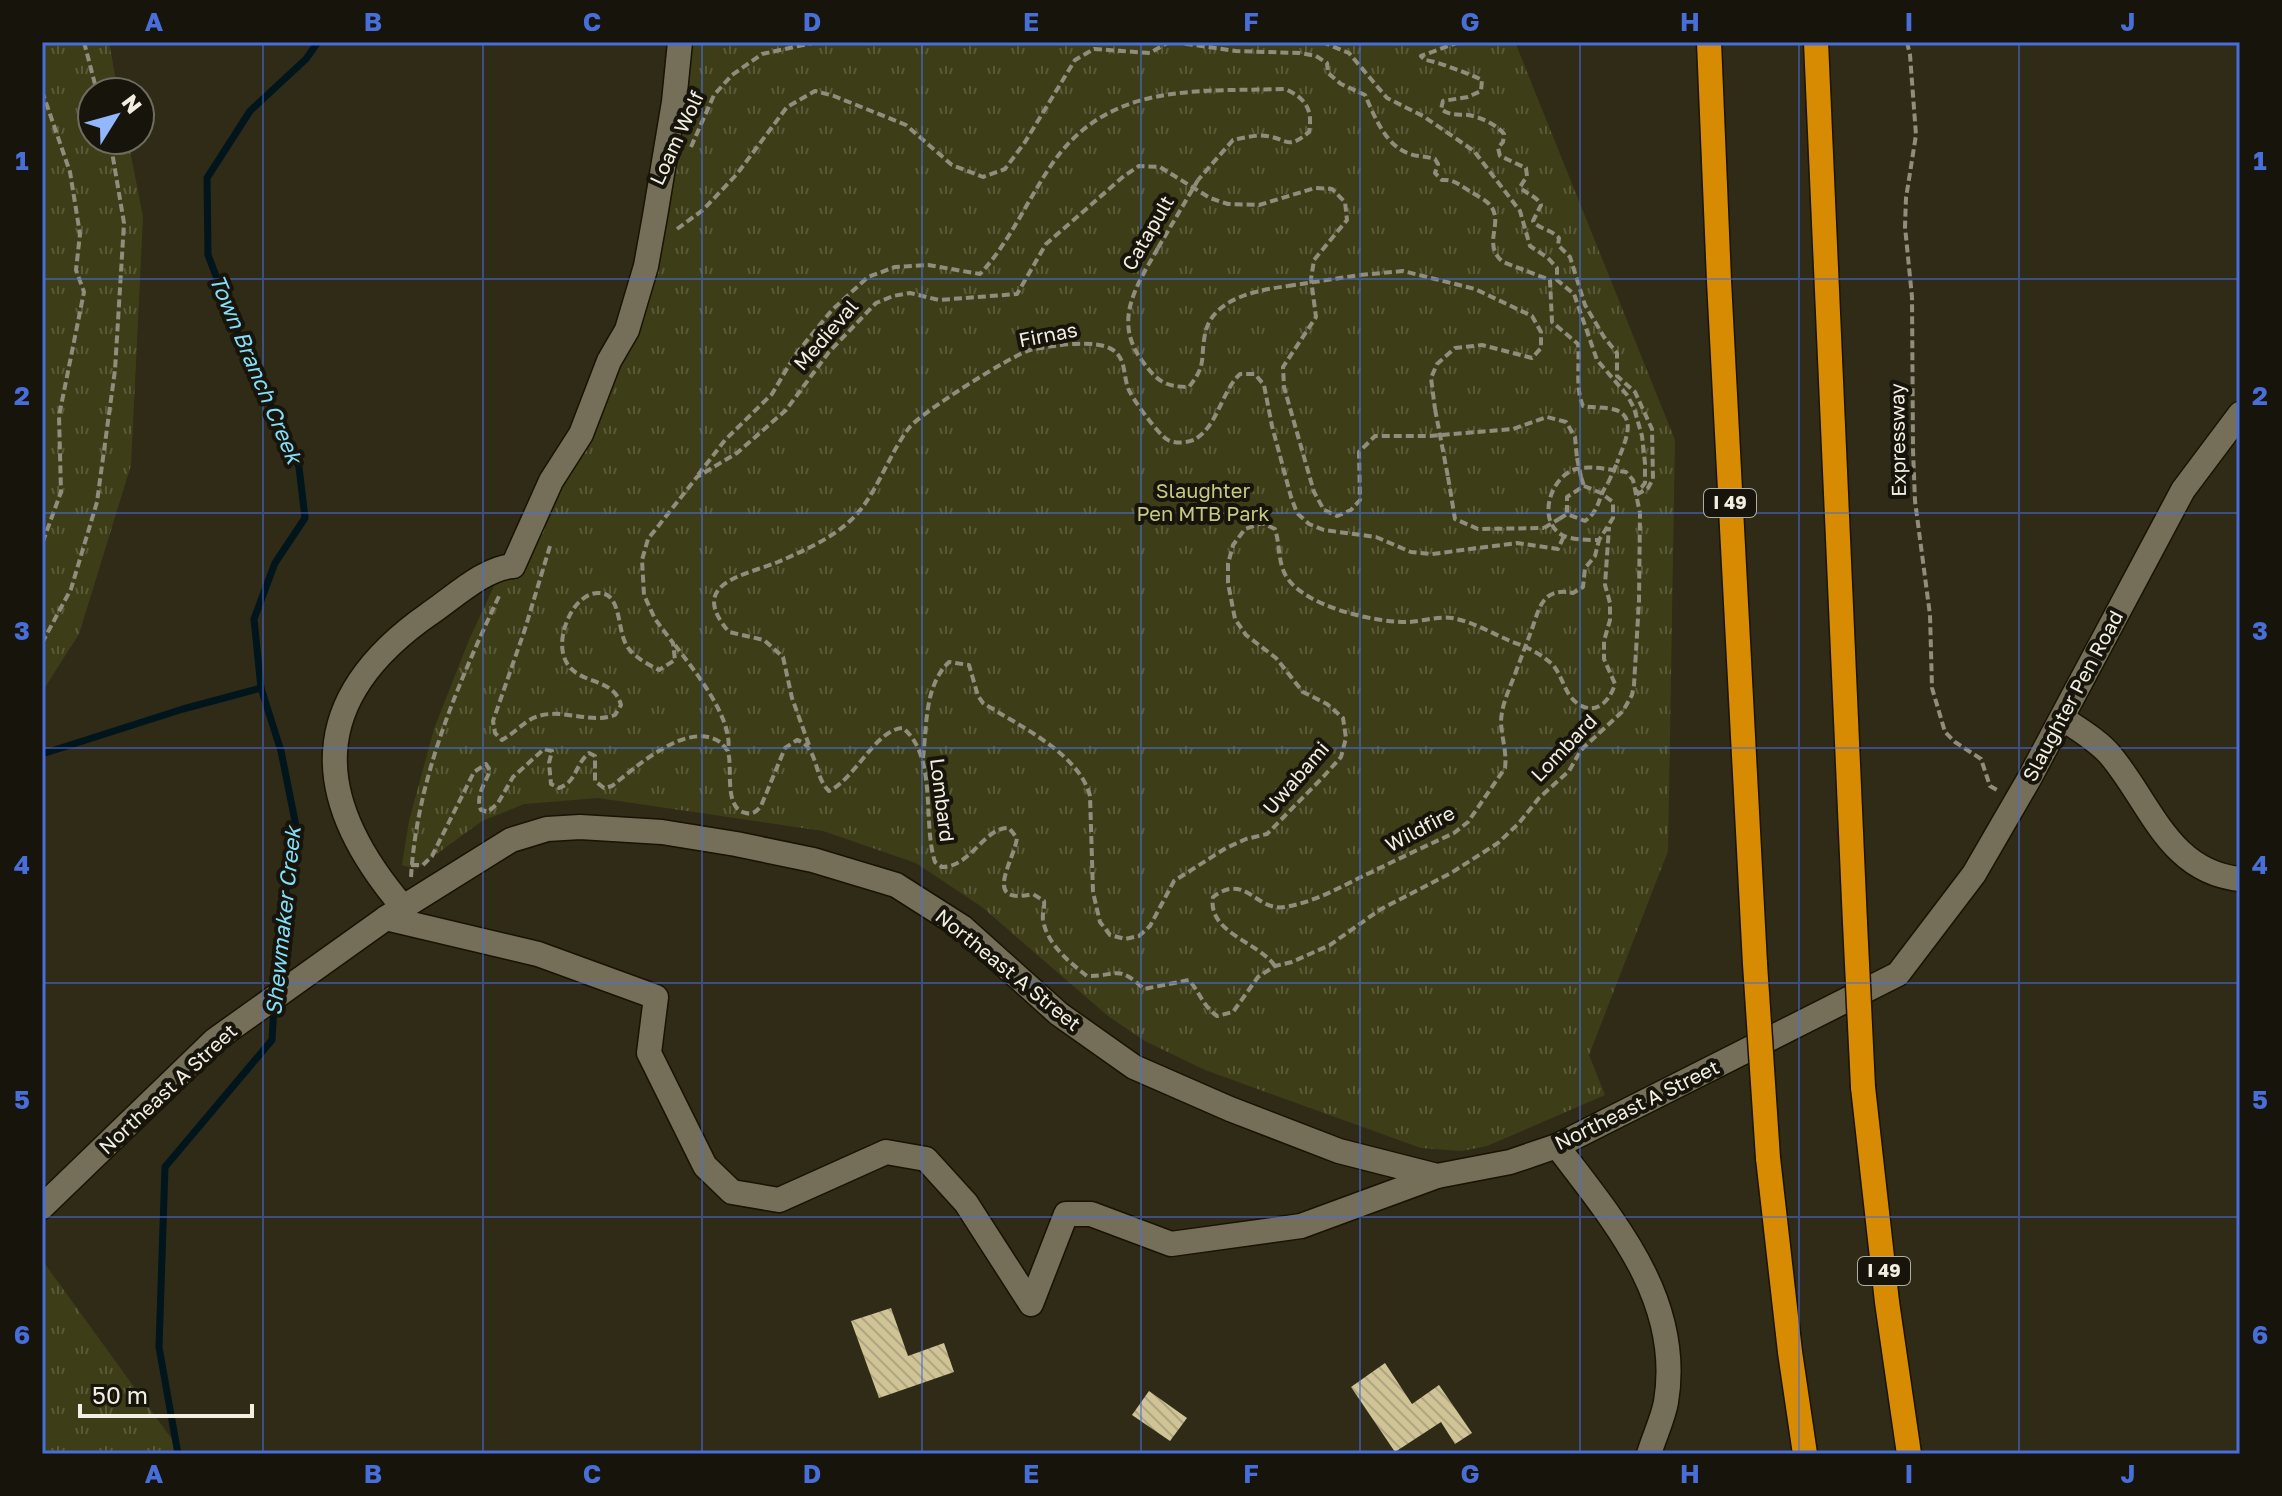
<svg xmlns="http://www.w3.org/2000/svg" width="2282" height="1496" font-family="'Golos Text',sans-serif">
<style>
.park{fill:url(#park-tufts)}
.lines{fill:none;stroke-linecap:round;stroke-linejoin:round}
.stream{stroke:#00151c;stroke-width:7}
.building{fill:url(#building-back-hatch)}
.minor-casing{stroke:#181302;stroke-width:27}
.highway-casing{stroke:#181302;stroke-width:27}
.path{stroke:#918d7c;stroke-width:4;stroke-dasharray:8 4;stroke-linecap:butt}
.minor{stroke:#756f59;stroke-width:24}
.highway{stroke:#d68b02;stroke-width:24}
.highway-bridge-casing{stroke:#181302;stroke-width:27;stroke-linecap:butt}
.path-bridge{stroke:#918d7c;stroke-width:4;stroke-dasharray:8 4;stroke-linecap:butt}
.highway-bridge{stroke:#d68b02;stroke-width:24}
.grid{fill:none;stroke:#486eda;stroke-width:2;stroke-opacity:0.55}
.labels{text-anchor:middle;stroke-width:8;stroke-linejoin:round;paint-order:stroke}
.shield{fill:#16140b;stroke:#b0ada2;stroke-width:2}
.shield-label{font-size:18px;font-weight:bold;fill:#f2efe2}
.street-label{font-size:20px;fill:#f2efe2;stroke:#16140b}
.park-label{font-size:20px;fill:#c6ca83;stroke:#16140b}
.water-label{font-size:22px;font-style:italic;fill:#85def9;stroke:#16140b}
.neatline{fill:none;stroke:#486eda;stroke-width:3}
.grid-label{font-size:26px;text-anchor:middle;font-weight:bold;fill:#486eda}
</style>
<defs>
<pattern id="park-tufts" width="24" height="20" patternUnits="userSpaceOnUse" patternTransform="scale(2)"><rect width="24" height="20" fill="#3d3e18"/><path d="M3 7l-1-3M5 7V3M7 7l1-3M15 17l-1-3M17 17v-4M19 17l1-3" fill="none" stroke="#5a5a39"/></pattern>
<pattern id="building-back-hatch" width="6" height="6" patternUnits="userSpaceOnUse" patternTransform="scale(2)"><rect width="6" height="6" fill="#d0c496"/><path d="M-1 5l2 2M0 0l6 6M5-1l2 2" fill="none" stroke="#aea582"/></pattern>
</defs>
<rect width="100%" height="100%" fill="#302b17"/>
<!-- park -->
<g class="park">
<path d="M42,42H109L118,92H92V140H128L143,217L131,465L79,634L42,692Z"/>
<path d="M673,42H1515L1675,440L1668,851L1589,1055L1605,1095L1487,1146L1462,1151L1421,1148L1205,1070L1145,1041L1108,1016L982,907L916,863L823,831L598,798L524,804L482,821L416,869L402,865L409,821L434,729L469,640L547,472L575,430L619,329L632,285Z"/>
<path d="M42,1260L179,1449L172,1454H42Z"/>
</g>
<g class="lines">
<!-- stream -->
<g class="stream">
<path d="M261,688L281,751L296,826L279,935L275,989"/>
<path d="M42,754L183,709L261,688L254,619L275,563L305,518L299,467L241,341L208,255L207,178L250,111L306,59L318,42"/>
<path d="M178,1454L159,1347L165,1167L272,1040L274,1005"/>
</g>
</g>
<!-- building -->
<g class="building">
<path d="M891,1308L908,1356L944,1343L954,1372L879,1398L851,1321Z"/>
<path d="M1385,1363L1412,1404L1439,1385L1472,1433L1455,1444L1441,1422L1395,1452L1351,1387Z"/>
<path d="M1149,1391L1187,1418L1170,1441L1132,1415Z"/>
</g>
<g class="lines">
<defs>
<g id="minor">
<path d="M2062,718C2078,729 2099,741 2111,756C2151,804 2169,872 2240,879"/>
<path d="M403,907C310,798 306,700 429,614C453,598 484,568 513,566L551,481L581,434L609,361L627,330L646,266L655,216L674,102L680,42"/>
<path d="M386,918L538,954L656,997L649,1053L705,1166L732,1192L779,1200L886,1152L926,1159L966,1203L1031,1304L1066,1214H1091L1171,1244L1301,1226L1437,1176"/>
<path d="M1557,1146C1614,1221 1683,1300 1666,1402C1663,1419 1654,1437 1649,1454"/>
<path d="M42,1207L215,1040L386,918L511,840L547,829L580,827L662,832L736,844L813,860L896,885L962,927L1059,1014L1134,1067L1230,1109L1339,1151L1437,1176L1510,1162L1557,1146L1898,974L1974,874L2029,779L2183,490L2240,414"/>
</g>
<g id="highway">
<path d="M1709,42L1719,281L1755,964"/>
<path d="M1816,42L1855,923"/>
<path d="M1863,1087L1887,1302L1909,1454"/>
<path d="M1768,1158L1790,1352L1805,1454"/>
</g>
</defs>
<!-- minor casing -->
<use href="#minor" class="minor-casing"/>
<!-- highway casing -->
<use href="#highway" class="highway-casing"/>
<!-- path -->
<g class="path">
<path d="M84,42L97,92"/>
<path d="M1173,42L1236,51L1300,53L1316,56L1327,63L1328,73L1341,84L1365,95C1374,115 1385,145 1408,153C1416,157 1426,156 1435,159L1438,164L1435,173L1442,180C1454,179 1461,186 1471,192C1476,195 1484,199 1488,203C1507,221 1480,243 1503,262L1550,280L1552,322L1578,344C1580,364 1575,388 1583,406C1593,408 1607,407 1616,410C1639,418 1622,448 1617,463"/>
<path d="M1322,42L1349,53L1387,98L1423,116L1474,151L1520,211L1530,246L1548,258L1557,268V280L1574,294L1597,360L1627,395L1634,408L1642,436L1645,463V483L1637,493"/>
<path d="M1459,42L1421,56L1425,60C1433,60 1475,76 1482,80L1481,91L1468,97L1443,101L1441,109C1450,116 1457,114 1468,115C1480,117 1496,124 1504,134L1503,142L1498,148L1500,156L1526,168L1527,176L1520,187C1527,195 1536,195 1541,205L1533,221C1540,230 1551,229 1559,238L1558,245L1570,257L1585,305L1604,337L1617,353V376L1635,392L1652,429L1653,479L1648,488L1636,495"/>
<path d="M1907,42L1910,55L1916,135L1906,198L1905,227L1912,297L1913,450L1915,501L1930,615L1932,688L1945,732L1955,742L1981,759L1990,786L1997,790"/>
<path d="M42,91L70,172L80,234L76,270L84,292L59,416L61,492L42,544"/>
<path d="M691,147L714,95L732,75L762,54L817,42"/>
<path d="M677,229L703,210L737,174L787,107L815,91L834,96L906,125L952,165L983,177L1005,169L1025,142L1075,60L1094,49L1150,53L1169,42"/>
<path d="M1158,248C1136,287 1112,321 1143,362C1157,381 1165,387 1189,387C1207,364 1200,361 1205,334C1212,298 1258,290 1288,286"/>
<path d="M1360,275L1403,271L1475,289L1532,316L1541,332V348L1532,358L1482,345L1455,348L1437,364L1431,378L1435,409"/>
<path d="M698,475L725,440L772,394L795,355L832,310L868,277L895,267L928,265L980,274C1009,243 1026,203 1050,167C1107,81 1195,92 1285,89C1306,98 1313,110 1309,132C1287,150 1290,140 1267,136C1257,134 1243,138 1233,140L1198,180"/>
<path d="M1448,477L1455,519L1478,529L1544,528"/>
<path d="M1581,477L1584,486"/>
<path d="M1559,519L1567,514"/>
<path d="M550,546L525,629L493,721L495,733L502,740C513,734 523,723 533,718C560,706 589,725 615,715L621,705C615,683 595,684 578,674C554,660 561,627 574,608C580,600 589,592 600,593C623,594 616,634 629,649C636,658 649,665 659,670L675,660L673,643L655,619L644,595L642,560L648,539L697,477L737,453L786,410L829,352L876,303L893,296L910,293L939,300L1017,294L1046,244L1124,176L1139,166L1160,167L1210,198L1228,204L1259,205L1315,188L1332,189L1345,202L1347,220L1314,260L1311,279L1316,317L1283,367L1284,387L1314,492L1324,510L1337,516L1351,510L1360,500L1359,452L1375,436H1430L1513,429L1547,417L1566,422L1575,437L1577,458"/>
<path d="M1532,629C1540,605 1544,587 1573,593L1583,587L1585,568L1595,556L1599,540"/>
<path d="M42,643L71,589L97,502L115,370L124,223L110,140"/>
<path d="M675,645C694,670 734,719 728,751"/>
<path d="M809,745L792,698L783,657L764,640L729,632C687,583 743,576 778,562C803,551 831,539 851,520C876,497 888,455 909,428C920,413 1012,355 1030,350C1051,346 1096,338 1113,350C1126,359 1123,374 1128,388C1131,397 1159,436 1168,440C1175,444 1190,443 1197,438C1218,424 1222,391 1240,374H1255L1264,385L1272,426L1291,497L1297,513L1309,524L1324,530L1376,537L1411,552L1432,554L1517,543L1558,549L1564,536"/>
<path d="M923,758C927,726 924,686 949,662L969,665L978,696L983,703C1019,726 1079,753 1090,796L1093,892L1100,922L1110,935L1125,939L1139,936L1150,926L1174,881L1226,848L1246,839L1267,834L1324,776L1341,757L1346,738L1343,718L1327,704L1303,692L1276,658L1246,635L1235,619L1228,583V564L1233,545L1245,529L1262,523L1275,529C1280,544 1278,563 1286,576C1304,607 1377,623 1409,622C1423,621 1439,616 1452,618C1474,622 1495,635 1515,643C1528,647 1542,655 1552,664C1561,674 1563,686 1570,696C1588,719 1608,707 1615,684L1604,659V641L1610,620V603L1605,585L1609,527"/>
<path d="M411,865H423L432,856L474,772L486,764L490,771C485,783 475,797 481,810L488,812L498,803L513,777L544,749L552,751L549,763L551,784L559,788C577,782 575,764 589,753L595,756V781L604,788L612,786C636,767 687,720 720,742C721,743 728,750 728,752C733,767 723,809 746,813C753,815 757,811 761,806L785,748L797,740C819,747 813,776 829,791C855,779 876,729 903,728C938,757 922,822 935,862L942,867C971,867 984,827 1009,828L1017,838C1014,861 981,906 1033,894L1044,901C1045,908 1042,913 1043,920C1047,944 1069,962 1087,976C1119,976 1117,964 1144,989L1189,980C1200,993 1203,1006 1217,1016L1233,1012L1258,977L1275,966L1292,962L1330,945L1381,909L1451,873L1498,843L1519,823L1539,798L1569,771L1581,750L1623,711L1632,695L1634,685L1639,601L1640,513L1633,480L1626,472C1611,470 1591,465 1576,469C1551,476 1536,520 1562,535C1571,540 1589,540 1599,540L1613,518V502L1601,493L1584,486L1567,497V514L1585,521C1601,509 1597,498 1608,483"/>
<path d="M411,877C417,777 458,684 500,594"/>
<path d="M1275,966C1259,942 1207,933 1213,897C1246,872 1256,912 1285,907C1319,901 1345,884 1376,870C1402,857 1428,845 1454,833L1468,822L1505,768C1507,753 1502,739 1501,723C1501,706 1509,690 1515,674"/>
</g>
<!-- minor -->
<use href="#minor" class="minor"/>
<!-- highway -->
<use href="#highway" class="highway"/>
<defs>
<g id="highway-bridge">
<path d="M1855,923L1863,1087"/>
<path d="M1755,964L1768,1158"/>
</g>
</defs>
<!-- highway-bridge casing -->
<use href="#highway-bridge" class="highway-bridge-casing"/>
<!-- path-bridge -->
<g class="path-bridge">
<path d="M1158,248L1198,180"/>
<path d="M1288,286L1360,275"/>
<path d="M1435,409L1448,477"/>
<path d="M1577,458L1581,477"/>
<path d="M1608,483L1617,463"/>
<path d="M1544,528L1559,519"/>
<path d="M1515,674L1532,629"/>
</g>
<!-- highway-bridge -->
<use href="#highway-bridge" class="highway-bridge"/>
</g>
<!-- grid -->
<path class="grid" d="M263,42V1454M483,42V1454M702,42V1454M922,42V1454M1141,42V1454M1360,42V1454M1580,42V1454M1799,42V1454M2019,42V1454M42,279H2240M42,513H2240M42,748H2240M42,983H2240M42,1217H2240"/>
<g class="labels">
<!-- shield labels -->
<g class="shield">
<rect x="1704" y="489" width="52" height="28" rx="6"/>
<rect x="1858" y="1257" width="52" height="28" rx="6"/>
</g>
<g class="shield-label">
<text x="1730" y="509">I 49</text>
<text x="1884" y="1277">I 49</text>
</g>
<!-- street labels -->
<g class="street-label">
<text transform="translate(677 138) rotate(-65)" y="7">Loam Wolf</text>
<text transform="translate(1148 233) rotate(-60)" y="7">Catapult</text>
<text transform="translate(826 335) rotate(-49)" y="7">Medieval</text>
<text transform="translate(1048 335) rotate(-11)" y="7">Firnas</text>
<text transform="translate(1898 440) rotate(-91)" y="7">Expressway</text>
<text transform="translate(2073 696) rotate(-62)" y="7">Slaughter Pen Road</text>
<text transform="translate(1564 748) rotate(-46)" y="7">Lombard</text>
<text transform="translate(1296 778) rotate(-49)" y="7">Uwabami</text>
<text transform="translate(942 800) rotate(83)" y="7">Lombard</text>
<text transform="translate(1420 829) rotate(-28)" y="7">Wildfire</text>
<text transform="translate(1008 970) rotate(39)" y="7">Northeast A Street</text>
<text transform="translate(168 1089) rotate(-43)" y="7">Northeast A Street</text>
<text transform="translate(1637 1105) rotate(-26)" y="7">Northeast A Street</text>
</g>
<!-- park labels -->
<g class="park-label">
<text x="1203" y="498">Slaughter<tspan x="1203" dy="23">Pen MTB Park</tspan></text>
</g>
<!-- water labels -->
<g class="water-label">
<text transform="translate(256 369) rotate(67)" y="8">Town Branch Creek</text>
<text transform="translate(283 921) rotate(-84)" y="8">Shewmaker Creek</text>
</g>
</g>
<!-- border -->
<rect width="2282" height="1496" fill="none" stroke="#16140b" stroke-width="88"/>
<!-- north arrow -->
<g transform="translate(116 116) rotate(53)"><circle r="38" fill="#16140b" stroke="#6e6c61" stroke-width="2"/>
<path d="M0-6L14 30L0 20L-14 30Z" fill="#92b7fd"/>
<text y="-12" font-size="22" font-weight="bold" text-anchor="middle" fill="#f2efe2">N</text>
</g>
<!-- scale -->
<path d="M80 1404v12h172v-12" fill="none" stroke="#f2efe2" stroke-width="4"/>
<text x="92" y="1404" font-size="24" fill="#f2efe2" stroke="#16140b" stroke-width="6" paint-order="stroke">50 m</text>
<rect x="44" y="44" width="2194" height="1408" class="neatline"/>
<g class="grid-label">
<text x="154" y="31">A</text>
<text x="373" y="31">B</text>
<text x="592" y="31">C</text>
<text x="812" y="31">D</text>
<text x="1031" y="31">E</text>
<text x="1251" y="31">F</text>
<text x="1470" y="31">G</text>
<text x="1690" y="31">H</text>
<text x="1909" y="31">I</text>
<text x="2128" y="31">J</text>
<text x="22" y="170">1</text>
<text x="2260" y="170">1</text>
<text x="22" y="405">2</text>
<text x="2260" y="405">2</text>
<text x="22" y="640">3</text>
<text x="2260" y="640">3</text>
<text x="22" y="874">4</text>
<text x="2260" y="874">4</text>
<text x="22" y="1109">5</text>
<text x="2260" y="1109">5</text>
<text x="22" y="1344">6</text>
<text x="2260" y="1344">6</text>
<text x="154" y="1483">A</text>
<text x="373" y="1483">B</text>
<text x="592" y="1483">C</text>
<text x="812" y="1483">D</text>
<text x="1031" y="1483">E</text>
<text x="1251" y="1483">F</text>
<text x="1470" y="1483">G</text>
<text x="1690" y="1483">H</text>
<text x="1909" y="1483">I</text>
<text x="2128" y="1483">J</text>
</g>
</svg>
